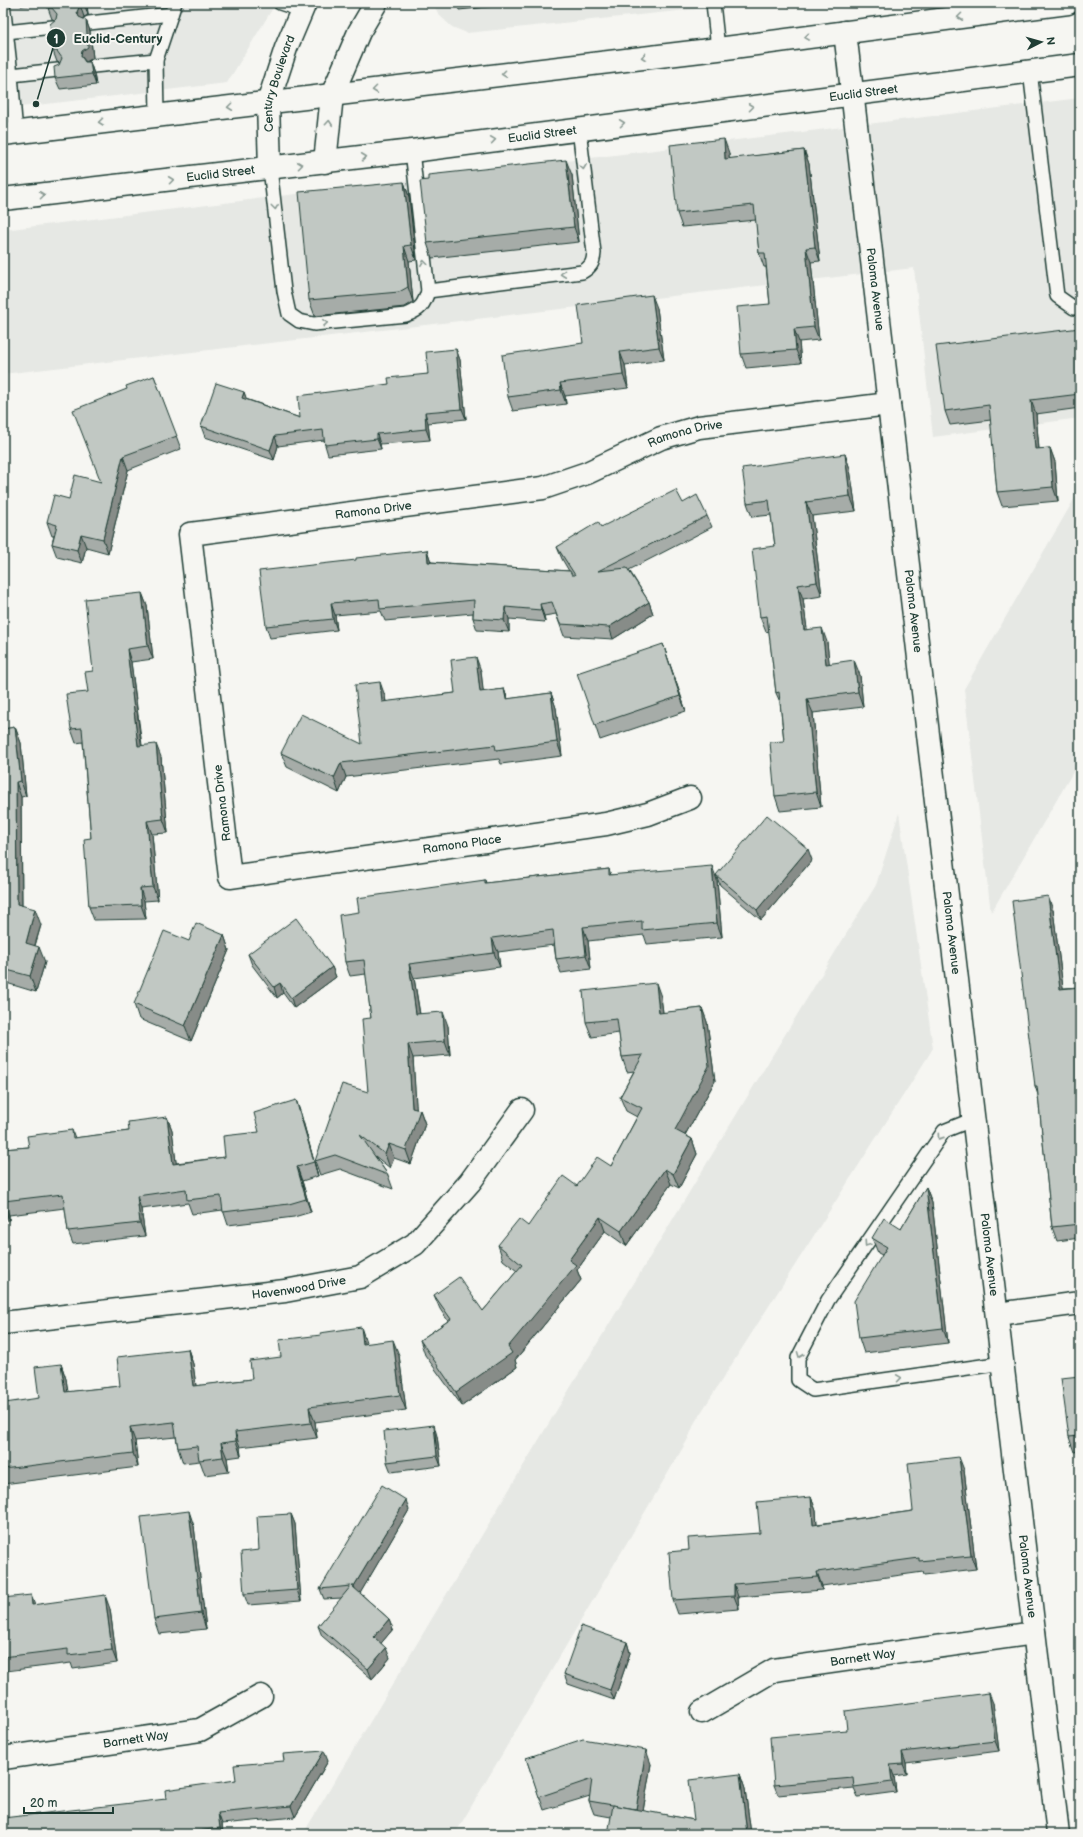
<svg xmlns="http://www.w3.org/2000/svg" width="1083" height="1837" font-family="'Balsamiq Sans',sans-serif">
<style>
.built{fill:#e6e8e4}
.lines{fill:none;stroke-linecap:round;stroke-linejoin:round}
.lane-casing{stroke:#1f3d34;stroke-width:16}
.street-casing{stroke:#1f3d34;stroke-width:25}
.secondary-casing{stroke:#1f3d34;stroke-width:25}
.primary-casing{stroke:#1f3d34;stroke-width:25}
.lane{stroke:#f6f6f2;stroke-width:13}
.street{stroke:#f6f6f2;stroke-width:22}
.secondary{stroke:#f6f6f2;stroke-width:22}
.primary{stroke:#f6f6f2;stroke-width:22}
.wall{fill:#a6aca8;stroke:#1f3d34}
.shaded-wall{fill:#878c88;stroke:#1f3d34}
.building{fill:#c1c8c3;stroke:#1f3d34}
.oneway{stroke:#8a9a93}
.labels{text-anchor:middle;stroke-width:4;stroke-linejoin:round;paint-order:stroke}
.street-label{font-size:12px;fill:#1f3d34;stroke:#f6f6f2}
.leader{fill:none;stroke:#1f3d34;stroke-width:1.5}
.callout-dot{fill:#1f3d34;stroke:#f6f6f2;stroke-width:1.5}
.mark-label{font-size:12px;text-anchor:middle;font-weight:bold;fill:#fff}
.callout-label{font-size:13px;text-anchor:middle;font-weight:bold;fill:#1f3d34;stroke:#f6f6f2;stroke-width:4;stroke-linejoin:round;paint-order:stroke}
</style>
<rect width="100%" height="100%" fill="#f6f6f2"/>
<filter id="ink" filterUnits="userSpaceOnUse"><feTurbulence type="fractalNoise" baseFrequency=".025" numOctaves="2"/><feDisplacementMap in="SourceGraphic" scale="8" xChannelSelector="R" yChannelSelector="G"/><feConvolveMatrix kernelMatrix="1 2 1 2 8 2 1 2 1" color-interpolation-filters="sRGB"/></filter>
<g filter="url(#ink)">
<!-- built -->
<g class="built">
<path d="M3,3H276L227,83L3,109Z"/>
<path d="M433,3H754L467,33L452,27L439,15Z"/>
<path d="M1080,98V418L933,437L914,268L3,374V230Z"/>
<path d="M1080,489V760L991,913L964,689Z"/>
<path d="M899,813L933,1048L927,1058L695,1422L688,1439L455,1834H303L552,1418L876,885Z"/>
</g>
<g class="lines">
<defs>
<g id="lane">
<path d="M3,3L11,75"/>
<path d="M280,3L301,10"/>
<path d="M713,3L718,49"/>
<path d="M89,23L171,14"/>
<path d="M6,32L53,27"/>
<path d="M93,66L156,60"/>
<path d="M1030,71L1057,296L1074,308L1080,307"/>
<path d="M157,116L156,60L175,3"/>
<path d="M16,133L11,75L58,70"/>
<path d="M270,168L284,291L289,314L299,321L314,324L406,315C420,310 424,305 428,291L412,151"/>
<path d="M428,291L582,272C591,267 593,263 594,253L579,129"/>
<path d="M974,1119L944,1131L828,1300L798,1358V1380L813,1390L1003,1363"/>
</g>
<g id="street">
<path id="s1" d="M690,798L648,814L606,824L230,877L190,534L543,488L587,473L661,438L699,427L889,404"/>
<path d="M997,1314L1080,1303"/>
<path id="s2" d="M3,1323L285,1291L360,1277L415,1244L470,1182L522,1110"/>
<path id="s3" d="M702,1712L774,1670L1034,1633"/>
<path id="s4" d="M3,1758L200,1730L261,1696"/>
</g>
<g id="secondary">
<path id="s5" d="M845,32L1058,1834"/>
</g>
<g id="primary">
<path d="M3,134L718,49L1068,3"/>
<path d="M325,162L332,95L359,32L376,3"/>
<path id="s6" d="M270,168L268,103L286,48L305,3"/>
<path id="s7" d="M3,199L412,151L1080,65"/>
</g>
</defs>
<!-- lane casing -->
<use href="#lane" class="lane-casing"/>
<!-- street casing -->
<use href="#street" class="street-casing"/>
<!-- secondary casing -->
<use href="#secondary" class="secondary-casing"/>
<!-- primary casing -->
<use href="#primary" class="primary-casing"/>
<!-- lane -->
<use href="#lane" class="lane"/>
<!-- street -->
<use href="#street" class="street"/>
<!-- secondary -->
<use href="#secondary" class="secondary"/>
<!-- primary -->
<use href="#primary" class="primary"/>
</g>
<!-- wall -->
<g class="wall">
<path d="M20,3H44L21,6Z"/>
<path d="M87,3L88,15L84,17L83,19L86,20L90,31L93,58L87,62H90L94,74L96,85L60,89L55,78L60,63L57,62L53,51L55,20L52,19L48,8Z"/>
<path d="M457,3H525L459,10Z"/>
<path d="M804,150L809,164L820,261L811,262L819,340L799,342L801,363L746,368L741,354L770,304L766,267H764L759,253L756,220L682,227L677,213L729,153V159Z"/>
<path d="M572,175L579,242L432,258L427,243Z"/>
<path d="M404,182L409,197L416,260L409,261L413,302L405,307L315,316L309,300Z"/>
<path d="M657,308L664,360L625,365L628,388L565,396L566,404L513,411L508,397L583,343Z"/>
<path d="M1080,328V408L1036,414L1039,449L1050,448L1055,462L1058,501L1002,506L997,492L991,420L950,425L945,411Z"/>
<path d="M456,349L460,360L466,419L428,423L430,440L380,444L381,449L328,455L325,445L324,440L278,446L274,460L205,437L201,426L244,392L246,399L300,418L389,384L428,374Z"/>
<path d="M154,376L181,449L128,470L108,553L86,547L82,563L57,557L52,544L54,536H52L47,522L69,499L100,482L127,389Z"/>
<path d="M845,454L850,469L856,511L812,516L822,596L803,599L807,630L827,642L829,664L860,675L863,707L813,713L821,807L780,811L775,796L784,741L780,702L776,693L769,631L766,632L760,617L775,546L771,515L752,517L747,503Z"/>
<path d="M683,503L707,516L712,527L629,570L649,602L653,614L613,639L564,636L556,614L544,616L545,622L509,619V632L477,630L473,618V613L385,621L381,611L335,615L337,630L270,638L266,626L356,560L427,550L431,562L569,571L562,559L557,547L601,527Z"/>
<path d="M142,593L147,606L153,659L131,662L142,745L161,757L168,833L152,834L158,900L144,901L146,919L94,920L89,907L91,838L83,742L76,743L71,729L88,692L93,671Z"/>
<path d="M663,644L686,711L600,740L595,725Z"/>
<path d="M481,671L483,692L504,689L508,699L551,693L556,708L562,756L501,764L499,759L346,777L339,793L287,767L281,753L362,744L385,696L386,702L455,693Z"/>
<path d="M3,672L6,692L3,693Z"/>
<path d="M3,721L4,729L15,727L21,743L26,796L21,797L22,906L41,925L35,946L45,962L36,992L3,982Z"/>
<path d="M812,860L761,920L720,885L716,875Z"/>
<path d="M609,869L611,875L717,880L722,937L647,944L644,935L588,941L591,969L561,973L556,959L554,945L498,952L500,967L414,978L420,1014L448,1026L450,1055L413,1058L416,1109L420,1110L425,1124L411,1164L394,1158L390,1168L375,1156L388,1175L393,1189L340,1169L320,1175L315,1161L368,1092L371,1018L366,974L350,976L345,962L359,912L485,880L486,883Z"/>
<path d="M1053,910L1063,988L1080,987V1238L1057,1241L1052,1227L1038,1095L1035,1086Z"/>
<path d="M224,935L229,950L191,1041L139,1019L134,1004Z"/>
<path d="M248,954L332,967L336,977L294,1008L283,993L277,998L252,965Z"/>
<path d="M661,997L663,1013L702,1008L707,1022L715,1081L685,1135L692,1139L697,1154L679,1188L671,1184L626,1246L605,1231L577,1270L581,1280L515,1360L517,1367L462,1406L425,1355L420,1340L448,1321L440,1309L434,1295L483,1311L517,1271L503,1260L498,1245L528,1226L577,1186L611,1166L637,1117L626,1111L620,1097L634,1071L627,1072L622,1057L619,1033L592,1037L586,1022Z"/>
<path d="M296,1100L301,1114L318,1176L302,1181L311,1212L294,1217L228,1225L223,1210L192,1214L188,1203L141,1209L145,1236L73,1244L68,1231L65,1208L9,1215V1220H3V1149L29,1147L72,1130L75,1138L129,1131L167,1117L172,1130L176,1163L225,1157L259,1132Z"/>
<path d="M926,1187L932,1203L948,1343L864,1353L859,1338L882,1255L878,1253L872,1238L901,1229Z"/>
<path d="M366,1342V1344L399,1355L406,1410L315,1422L317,1438L240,1447L241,1456L227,1458L229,1472L205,1475L200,1461L183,1463L178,1448L176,1437L135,1441L138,1467L3,1484V1409L39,1398L61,1364L66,1379L68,1392L120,1386L188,1349L193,1364L196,1386L252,1379L281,1357Z"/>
<path d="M1080,1376V1451L1074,1452L1069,1437Z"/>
<path d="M437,1436L441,1466L391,1472L387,1462Z"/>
<path d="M964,1470L976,1569L924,1575L923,1572L822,1586V1590L738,1597L739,1609L678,1614L673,1600L689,1550L760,1533L811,1497L816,1511L817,1524L913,1511Z"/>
<path d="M409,1510L360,1593L389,1619L393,1629L381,1643L390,1658L372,1679L322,1636L318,1626L342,1598L324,1599L320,1589Z"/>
<path d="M291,1514L295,1524L301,1601L248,1605L244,1594L259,1550Z"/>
<path d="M194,1526L206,1629L159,1634L154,1619Z"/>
<path d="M3,1598L34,1605L110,1609L117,1663L73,1669L71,1663L6,1671L7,1681L3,1682Z"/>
<path d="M627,1642L630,1653L614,1700L568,1684L564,1674Z"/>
<path d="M993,1703L999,1751L906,1763L907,1774L894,1776L896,1792L858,1797L854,1788L778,1795L774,1785L847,1730Z"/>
<path d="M526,1758L651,1764L643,1811L694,1820L740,1774L745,1789L751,1834L611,1817L594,1814L589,1801L590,1796L544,1810Z"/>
<path d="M328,1761L295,1817L222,1824L223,1834H3L166,1799L236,1780Z"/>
</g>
<!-- shaded-wall -->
<g class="shaded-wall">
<path d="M84,3H87L88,15Z"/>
<path d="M80,5L84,17L81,23L77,12Z"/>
<path d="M86,20L90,31L93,58L86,62L81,56Z"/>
<path d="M90,62L94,74L96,85L92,74Z"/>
<path d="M724,139L729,153L730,173L725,159Z"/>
<path d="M804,150L809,164L820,261L815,247Z"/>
<path d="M566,160L572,175L579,242L574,227Z"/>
<path d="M404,182L409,197L416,260L411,245Z"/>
<path d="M404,246L409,261L413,302L408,287Z"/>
<path d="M806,248L811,262L819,340L814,327Z"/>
<path d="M652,295L657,308L664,360L659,347Z"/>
<path d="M794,329L799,342L801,363L796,350Z"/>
<path d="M456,349L460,360L466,419L462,409Z"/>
<path d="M620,352L625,365L628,388L623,375Z"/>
<path d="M560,383L565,396L566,404L561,390Z"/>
<path d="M244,392L248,403L242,398Z"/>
<path d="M1031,400L1036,414L1040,463L1035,449Z"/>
<path d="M425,412L428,423L430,440L426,429Z"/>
<path d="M377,434L380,444L381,449L377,439Z"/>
<path d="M275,436L278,446L274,460L270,450Z"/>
<path d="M1050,448L1055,462L1058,501L1053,487Z"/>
<path d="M845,454L850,469L856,511L850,496Z"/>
<path d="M123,456L128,470L108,553L103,539Z"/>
<path d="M806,502L812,516L822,596L817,582Z"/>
<path d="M81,534L86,547L82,563L77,550Z"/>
<path d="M427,550L431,562H428Z"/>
<path d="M798,585L803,599L809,644L804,630Z"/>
<path d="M142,593L147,606L153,659L148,646Z"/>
<path d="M649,602L653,614L613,639L609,627Z"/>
<path d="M331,603L335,615L337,630L333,619Z"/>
<path d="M540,604L544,616L545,622L541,610Z"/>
<path d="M505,607L509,619V632L504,620Z"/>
<path d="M822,628L827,642L831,679L826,664Z"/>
<path d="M663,644L668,659L686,711L680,696Z"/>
<path d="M127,649L131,662L143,759L138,746Z"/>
<path d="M476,657L481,671L485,707L480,692Z"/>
<path d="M854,660L860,675L863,707L858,692Z"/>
<path d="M3,672L6,692L3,684Z"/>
<path d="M380,682L385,696L388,716L382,702Z"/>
<path d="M504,689L509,703L506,699Z"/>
<path d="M551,693L556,708L562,756L557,742Z"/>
<path d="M807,699L813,713L821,807L816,792Z"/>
<path d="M15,727L21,743L26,796L21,781Z"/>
<path d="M156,744L161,757L168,833L163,819Z"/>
<path d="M341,763L346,777L339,793L334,778Z"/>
<path d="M16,782L21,797L22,919L17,904Z"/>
<path d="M147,821L152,834L158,900L153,887Z"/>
<path d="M808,849L812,860L761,920L757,910Z"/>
<path d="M712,866L717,880L722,937L717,923Z"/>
<path d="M140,888L144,901L146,919L141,905Z"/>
<path d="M1048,896L1053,910L1065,1003L1060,989Z"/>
<path d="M35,909L41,925L31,958L26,943Z"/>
<path d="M583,927L588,941L591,969L586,955Z"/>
<path d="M224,935L229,950L191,1041L185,1026Z"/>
<path d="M492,938L498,952L500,967L494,953Z"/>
<path d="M39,947L45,962L36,992L30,976Z"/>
<path d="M409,964L414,978L422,1028L416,1014Z"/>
<path d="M332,967L336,977L294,1008L291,998Z"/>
<path d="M280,983L283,993L277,998L274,987Z"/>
<path d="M656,983L661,997L665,1028L659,1013Z"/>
<path d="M702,1008L707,1022L715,1081L680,1144L675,1130Z"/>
<path d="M443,1012L448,1026L450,1055L445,1041Z"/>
<path d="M408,1044L413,1058L417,1118L420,1110L425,1124L411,1164L406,1150L412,1108Z"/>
<path d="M296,1100L301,1114L318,1176L314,1162Z"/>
<path d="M167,1117L172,1130L178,1177L173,1164Z"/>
<path d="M692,1139L697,1154L679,1188L673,1174Z"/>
<path d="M389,1144L394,1158L390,1168L385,1154Z"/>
<path d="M297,1167L302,1181L311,1212L306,1199Z"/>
<path d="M665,1169L671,1184L626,1246L621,1231Z"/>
<path d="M926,1187L932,1203L948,1343L943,1328Z"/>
<path d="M137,1196L141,1209L145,1236L140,1223Z"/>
<path d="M4,1201L9,1215V1220L4,1206Z"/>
<path d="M600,1217L605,1231L577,1270L581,1280L515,1360L517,1367L462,1406L456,1392L508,1347L569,1260Z"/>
<path d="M361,1327L366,1342L368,1359L363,1344Z"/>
<path d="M393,1340L399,1355L406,1410L400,1395Z"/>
<path d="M188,1349L193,1364L198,1401L193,1386Z"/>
<path d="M61,1364L66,1379L70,1407L65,1392Z"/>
<path d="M309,1407L315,1422L317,1438L311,1423Z"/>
<path d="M434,1425L437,1436L441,1466L437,1456Z"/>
<path d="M130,1427L135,1441L138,1467L133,1453Z"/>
<path d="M235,1432L240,1447L241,1456L236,1441Z"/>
<path d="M221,1443L227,1458L229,1472L223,1457Z"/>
<path d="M959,1457L964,1470L976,1569L971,1556Z"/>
<path d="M811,1497L816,1511L818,1538L813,1525Z"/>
<path d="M406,1500L409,1510L358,1597L354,1586Z"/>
<path d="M189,1511L194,1526L206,1629L201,1613Z"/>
<path d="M291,1514L295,1524L301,1601L297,1590Z"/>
<path d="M817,1572L822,1586V1590L818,1577Z"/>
<path d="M734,1584L738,1597L739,1609L734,1596Z"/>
<path d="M31,1595L36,1608L32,1605Z"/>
<path d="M105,1595L110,1609L117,1663L112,1650Z"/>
<path d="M389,1619L393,1629L378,1647L374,1637Z"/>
<path d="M627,1642L630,1653L614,1700L610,1690Z"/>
<path d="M386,1648L390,1658L372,1679L368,1669Z"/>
<path d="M3,1662L6,1671L7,1681L3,1669Z"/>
<path d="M989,1693L993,1703L999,1751L995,1741Z"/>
<path d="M646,1750L651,1764L641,1823L636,1809Z"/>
<path d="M324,1751L328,1761L295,1817L291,1806Z"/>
<path d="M902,1752L906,1763L907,1774L903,1764Z"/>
<path d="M890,1765L894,1776L896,1792L892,1782Z"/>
<path d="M740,1774L745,1789L751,1834H747Z"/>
<path d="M218,1813L222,1824L223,1834H222L220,1828Z"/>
</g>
<!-- building -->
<g class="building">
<path d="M47,3H84V4L80,5L77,12L79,17L86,20L88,47L82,51L81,56L85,62H90L92,74L55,78L54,67L59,65L62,58L57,51H53L50,24L56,19L57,14L52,8H48Z"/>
<path d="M724,139L725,159L804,150L815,247L806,248L814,327L794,329L796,350L741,354L737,307L770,304L765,253H759L754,205L677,213L670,145Z"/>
<path d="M566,160L574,227L427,243L420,181L428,180V175Z"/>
<path d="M404,182L411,245L404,246L408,287L399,292L309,300L299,192Z"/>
<path d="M652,295L659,347L620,352L623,375L560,383L561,390L508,397L502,355L583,343L578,305Z"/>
<path d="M1080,328V394L1031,400L1035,449L1050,448L1053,487L997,492L989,405L945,411L936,346Z"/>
<path d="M456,349L462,409L425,412L426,429L377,434V439L325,445L323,430L275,436L270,450L201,426L216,383L244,392L242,398L300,418L298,396L389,384L388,378L428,374L426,352Z"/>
<path d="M154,376L177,436L123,456L103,539L81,534L77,550L52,544L57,525L47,522L54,495L69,499L75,475L101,482L73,410L127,389L126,386Z"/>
<path d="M845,454L850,496L806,502L817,582L798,585L804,630L822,628L826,664L854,660L858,692L807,699L816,792L775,796L770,742L784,741L779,692L776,693L767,616L760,617L752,549L775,546L769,500L747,503L742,468Z"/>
<path d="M676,490L683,503L697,495L707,516L598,571L627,568L649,602L609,627L560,624L552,602L540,604L541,610L505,607L504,620L473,618L474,600L380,609L379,599L331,603L333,619L266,626L259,571L356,560V558L427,550L428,562L570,571L572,575H575L557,547L598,522L601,527Z"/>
<path d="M142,593L148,646L127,649L138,746L156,744L163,819L147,821L153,887L140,888L141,905L89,907L84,839L91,838L82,728L71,729L66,694L88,692L85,672L93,671L85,599Z"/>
<path d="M663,644L680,696L595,725L577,673Z"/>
<path d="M476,657L480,692L504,689L506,699L551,693L557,742L496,750L495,745L341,763L334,778L281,753L301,714L362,744L355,685L380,682L382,702L455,693L451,660Z"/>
<path d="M15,727L21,781L16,782L17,904L35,909L26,943L39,947L30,976L3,969V729Z"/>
<path d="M767,815L808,849L757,910L716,875Z"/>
<path d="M712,866L717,923L642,930V921L583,927L586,955L556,959L553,930L492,938L494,953L409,964L416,1014L443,1012L445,1041L408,1044L412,1108L420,1110L406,1150L389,1144L385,1154L360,1135L388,1175L335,1155L315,1161L342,1084L368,1092L362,1019L371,1018L364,960L345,962L339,915L359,912L357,898L485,880V883L609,869V875Z"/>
<path d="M1048,896L1060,989L1080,987V1224L1052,1227L1037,1086H1035L1012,901Z"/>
<path d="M296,918L332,967L291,998L280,983L274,987L248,954Z"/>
<path d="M196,923L224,935L185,1026L134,1004L164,931L189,941Z"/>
<path d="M656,983L659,1013L702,1008L709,1066L675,1130L692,1139L673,1174L665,1169L621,1231L600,1217L569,1260L576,1265L508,1347L512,1353L456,1392L420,1340L451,1319L434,1295L459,1277L483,1311L522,1265L498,1245L519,1219L528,1226L563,1176L577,1186L597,1157L611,1166L642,1108L620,1097L643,1055L622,1057L617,1019L586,1022L583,991Z"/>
<path d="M296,1100L314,1162L297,1167L306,1199L289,1204L223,1212L221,1196L187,1200L186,1189L137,1196L140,1223L68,1231L63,1194L4,1201V1206H3V1149L29,1147L27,1136L72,1130L73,1138L129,1131L128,1122L167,1117L173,1164L225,1157L223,1136L259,1132L254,1113Z"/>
<path d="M926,1187L943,1328L859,1338L854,1301L887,1247L872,1238L884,1218L901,1229Z"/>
<path d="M361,1327L363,1344L393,1340L400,1395L309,1407L311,1423L235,1432L236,1441L221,1443L223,1457L199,1460L197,1446L178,1448L174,1422L130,1427L133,1453L3,1469V1409H6L5,1403L39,1398L35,1367L61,1364L65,1392L120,1386L117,1357L188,1349L193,1386L252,1379L250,1361L281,1357L279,1340L321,1335L320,1333Z"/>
<path d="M1080,1376V1446L1079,1436L1069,1437L1061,1378Z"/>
<path d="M434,1425L437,1456L387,1462L384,1431Z"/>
<path d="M959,1457L971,1556L919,1561V1558L817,1572L818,1577L734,1584V1596L673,1600L669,1552L689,1550L688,1538L760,1533L757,1502L811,1497L813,1525L913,1511L908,1463Z"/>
<path d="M382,1485L406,1500L354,1586H352L389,1619L374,1637L386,1648L368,1669L318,1626L351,1586L320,1589Z"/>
<path d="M189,1511L201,1613L154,1619L141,1517Z"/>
<path d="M291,1514L297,1590L244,1594L241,1552L259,1550L257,1516Z"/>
<path d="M31,1595L32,1605L105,1595L112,1650L68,1655V1649L3,1657V1598Z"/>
<path d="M581,1626L627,1642L610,1690L564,1674Z"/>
<path d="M989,1693L995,1741L902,1752L903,1764L890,1765L892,1782L854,1787L853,1778L774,1785L770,1737L847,1730L845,1711Z"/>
<path d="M583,1739L646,1750L636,1809L589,1801L592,1779L539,1797L526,1758Z"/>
<path d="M324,1751L291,1806L218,1813L220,1828L173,1834H3V1818L166,1799L165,1790L236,1780L234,1765L284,1761L283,1754Z"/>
<path d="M740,1774L747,1834H608L613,1805L694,1820L689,1780Z"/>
</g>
<!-- one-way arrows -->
<defs><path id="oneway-chevron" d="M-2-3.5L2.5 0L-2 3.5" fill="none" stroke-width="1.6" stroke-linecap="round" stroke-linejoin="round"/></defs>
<g class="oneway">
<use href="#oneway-chevron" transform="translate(960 17) rotate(173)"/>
<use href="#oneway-chevron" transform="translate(807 37) rotate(172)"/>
<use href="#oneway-chevron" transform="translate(644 57) rotate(173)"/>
<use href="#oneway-chevron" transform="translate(504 74) rotate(173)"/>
<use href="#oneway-chevron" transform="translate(375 90) rotate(173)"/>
<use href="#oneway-chevron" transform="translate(230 107) rotate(173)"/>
<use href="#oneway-chevron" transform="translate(751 107) rotate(-7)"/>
<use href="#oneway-chevron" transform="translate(101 122) rotate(173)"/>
<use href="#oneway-chevron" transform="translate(329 123) rotate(-85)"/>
<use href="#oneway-chevron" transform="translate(622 123) rotate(-7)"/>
<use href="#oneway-chevron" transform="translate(493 140) rotate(-8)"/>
<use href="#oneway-chevron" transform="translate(364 157) rotate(-7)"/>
<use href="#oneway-chevron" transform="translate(300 165) rotate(-7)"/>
<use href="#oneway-chevron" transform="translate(583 167) rotate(83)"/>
<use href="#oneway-chevron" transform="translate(171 180) rotate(-7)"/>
<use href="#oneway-chevron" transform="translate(42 195) rotate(-7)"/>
<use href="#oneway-chevron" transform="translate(275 207) rotate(83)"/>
<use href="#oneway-chevron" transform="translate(424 263) rotate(-97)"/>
<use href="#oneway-chevron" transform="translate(563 274) rotate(173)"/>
<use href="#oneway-chevron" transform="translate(325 323) rotate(-5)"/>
<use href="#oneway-chevron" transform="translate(940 1137) rotate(125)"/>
<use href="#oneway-chevron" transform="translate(867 1244) rotate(124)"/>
<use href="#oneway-chevron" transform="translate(800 1355) rotate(111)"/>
<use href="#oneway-chevron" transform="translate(899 1378) rotate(-8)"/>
</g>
</g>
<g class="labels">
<!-- street labels -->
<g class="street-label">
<text dy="4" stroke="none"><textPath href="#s6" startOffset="86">Century Boulevard</textPath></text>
<text dy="4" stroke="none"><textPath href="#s7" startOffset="867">Euclid Street</textPath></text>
<text dy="4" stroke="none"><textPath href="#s7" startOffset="543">Euclid Street</textPath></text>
<text dy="4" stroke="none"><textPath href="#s7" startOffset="219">Euclid Street</textPath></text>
<text dy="4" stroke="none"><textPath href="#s5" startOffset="259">Paloma Avenue</textPath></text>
<text dy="4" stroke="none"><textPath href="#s1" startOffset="1322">Ramona Drive</textPath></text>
<text dy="4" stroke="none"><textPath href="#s1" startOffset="998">Ramona Drive</textPath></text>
<text dy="4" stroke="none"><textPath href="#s5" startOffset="583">Paloma Avenue</textPath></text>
<text transform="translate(222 803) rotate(-97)" y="4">Ramona Drive</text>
<text transform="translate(462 844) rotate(-8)" y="4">Ramona Place</text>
<text dy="4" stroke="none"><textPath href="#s5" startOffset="907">Paloma Avenue</textPath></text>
<text dy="4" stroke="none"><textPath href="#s5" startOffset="1231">Paloma Avenue</textPath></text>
<text dy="4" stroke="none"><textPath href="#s2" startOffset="298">Havenwood Drive</textPath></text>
<text dy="4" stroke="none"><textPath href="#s5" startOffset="1555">Paloma Avenue</textPath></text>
<text dy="4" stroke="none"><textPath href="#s3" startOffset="173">Barnett Way</textPath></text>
<text dy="4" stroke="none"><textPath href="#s4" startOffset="134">Barnett Way</textPath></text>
</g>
</g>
<!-- callouts -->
<path class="leader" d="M36 104L56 38"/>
<g class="callout-dot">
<circle cx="36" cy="104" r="4"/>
<circle cx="56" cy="38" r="10"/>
</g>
<g class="mark-label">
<text x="56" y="43">1</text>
</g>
<g class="callout-label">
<text x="118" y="43">Euclid-Century</text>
</g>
<!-- margin -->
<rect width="1083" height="1837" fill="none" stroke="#f6f6f2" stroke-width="16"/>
<rect x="8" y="8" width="1067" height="1821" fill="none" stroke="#1f3d34" stroke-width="1.5" filter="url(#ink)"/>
<!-- north arrow -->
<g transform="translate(1041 42) rotate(84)" stroke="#f6f6f2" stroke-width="3" paint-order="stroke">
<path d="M0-3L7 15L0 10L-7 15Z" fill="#1f3d34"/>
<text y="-6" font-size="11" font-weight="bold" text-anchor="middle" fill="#1f3d34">N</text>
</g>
<!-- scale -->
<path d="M24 1807v6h89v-6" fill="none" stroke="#1f3d34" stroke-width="2"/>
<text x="30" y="1807" font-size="12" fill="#1f3d34" stroke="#f6f6f2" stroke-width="3" paint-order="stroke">20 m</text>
</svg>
